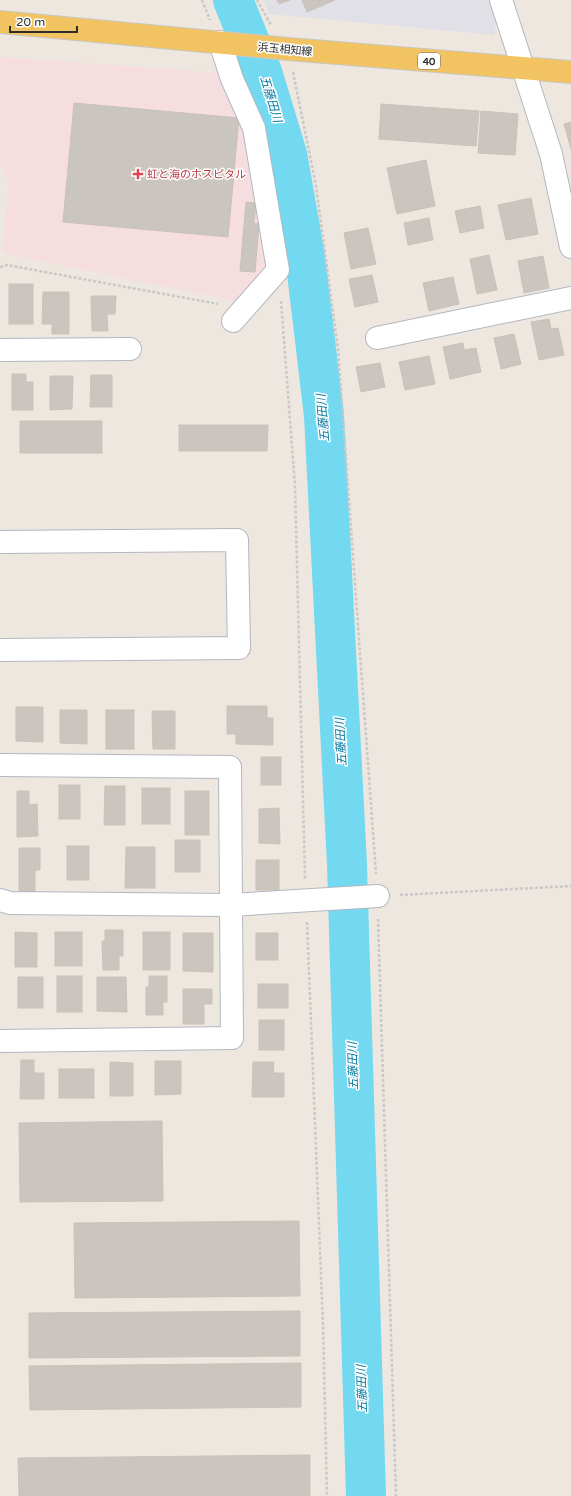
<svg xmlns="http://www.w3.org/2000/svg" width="571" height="1496" font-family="'Varela Round','Noto Sans JP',sans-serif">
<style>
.industrial{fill:#e1e0e7}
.medical{fill:#f5dde0}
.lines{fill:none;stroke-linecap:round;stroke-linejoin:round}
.river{stroke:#73d9f0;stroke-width:40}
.building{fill:#cac5be;stroke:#cac2b9}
.minor-casing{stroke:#b3b7c0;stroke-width:24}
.major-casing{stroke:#c8c8c8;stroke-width:24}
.path{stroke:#c8c8c8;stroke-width:2.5;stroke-dasharray:3 2;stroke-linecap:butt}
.minor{stroke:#fff;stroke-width:22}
.major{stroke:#f2c461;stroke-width:22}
.health-dot{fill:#e0444e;stroke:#fff;stroke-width:1.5}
.labels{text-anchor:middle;stroke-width:3;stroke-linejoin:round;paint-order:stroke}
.shield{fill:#fff;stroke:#6c6c6c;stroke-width:1}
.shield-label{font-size:10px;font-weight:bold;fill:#2d2d2d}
.street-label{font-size:11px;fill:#2d2d2d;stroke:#fff}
.health-label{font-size:11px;fill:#be3a42;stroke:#fff;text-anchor:start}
.water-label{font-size:12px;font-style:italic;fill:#0c7ba1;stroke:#fff}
</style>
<rect width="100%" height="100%" fill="#eee7e0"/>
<!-- industrial -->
<path class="industrial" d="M263,0H491L497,15L494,35L269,14Z"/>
<!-- medical -->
<path class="medical" d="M0,57L237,74L287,274L260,306L2,253L9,184L0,163Z"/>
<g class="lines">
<!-- river -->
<path class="river" d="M233,0L262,72L287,154L305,256L324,416L347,865L366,1496"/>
</g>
<!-- building -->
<g class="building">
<path d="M277,0H290L279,4Z"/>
<path d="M302,0H335L307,12Z"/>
<path d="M74,103L239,118L228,237L63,222Z"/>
<path d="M381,104L479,111L476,146L379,139Z"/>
<path d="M481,111L518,114L515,155L478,153Z"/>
<path d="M571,122V149L564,124Z"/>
<path d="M426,160L435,206L397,214L387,168Z"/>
<path d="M531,198L538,234L506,240L498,205Z"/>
<path d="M246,202L256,203L254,223L259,224L255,272L240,271Z"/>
<path d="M480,206L484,228L460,233L455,211Z"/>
<path d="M429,218L433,240L408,245L404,223Z"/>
<path d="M368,228L376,264L351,269L344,233Z"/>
<path d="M489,255L497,290L477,294L470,259Z"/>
<path d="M543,256L549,288L524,293L518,261Z"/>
<path d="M372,275L378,302L355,307L349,279Z"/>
<path d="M453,277L459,304L429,311L423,283Z"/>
<rect x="9" y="284" width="24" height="40"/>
<path d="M43,292H69V334H52V324H42Z"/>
<path d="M91,296H116L115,314H107L108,331H92Z"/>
<path d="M549,319L551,329L558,328L564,355L539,360L531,322Z"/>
<path d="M514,334L521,364L501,369L494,338Z"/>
<path d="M463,343L464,350L476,348L481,372L450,379L443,347Z"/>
<path d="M429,356L435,384L405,390L399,362Z"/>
<path d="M380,363L385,387L361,392L356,367Z"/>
<path d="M12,374H26V382H33V410H12Z"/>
<path d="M91,375H112V407H90Z"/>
<path d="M50,376H73L72,409L50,410Z"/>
<rect x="20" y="421" width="82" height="32"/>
<path d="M179,425H268L267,451H179Z"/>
<path d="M227,706H267V718H273V745L236,744V734H227Z"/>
<path d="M16,707H43V742L16,741Z"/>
<path d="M60,710H87V744L60,743Z"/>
<rect x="106" y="710" width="28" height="39"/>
<path d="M152,711H175V749H153Z"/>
<rect x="261" y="757" width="20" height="28"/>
<rect x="59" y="785" width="21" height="34"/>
<path d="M105,786H125V825H104Z"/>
<rect x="142" y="788" width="28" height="36"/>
<path d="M17,791H29V805L37,804L38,836L17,837Z"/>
<rect x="185" y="791" width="24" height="44"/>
<path d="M279,808L280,844L259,843V809Z"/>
<rect x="175" y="840" width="25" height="32"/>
<rect x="67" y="846" width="22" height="34"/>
<path d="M126,847H155V888H125Z"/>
<path d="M19,848H40V870H35V892H19Z"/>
<rect x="256" y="860" width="23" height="30"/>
<path d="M105,930H123V956H119V970H103L102,941H105Z"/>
<path d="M15,932L37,933V967H15Z"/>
<rect x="55" y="932" width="27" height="34"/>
<rect x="143" y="932" width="27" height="38"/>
<path d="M183,933H213V972L183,971Z"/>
<rect x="256" y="933" width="22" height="27"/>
<rect x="57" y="976" width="25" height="36"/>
<path d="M149,976H167V1002H163V1015H146V987H149Z"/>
<rect x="18" y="977" width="25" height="31"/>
<path d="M97,977H126L127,1012L97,1011Z"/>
<rect x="258" y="984" width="30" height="24"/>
<path d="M183,989H212V1004H204V1024H183Z"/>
<rect x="259" y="1020" width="25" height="30"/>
<path d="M21,1060H34V1073H44V1099H20Z"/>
<path d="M155,1061H181V1094L155,1095Z"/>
<path d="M110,1062L133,1063V1096H110Z"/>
<path d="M253,1062H274L273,1073H284V1097H252Z"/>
<rect x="59" y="1069" width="35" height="29"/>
<path d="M162,1121L163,1201L20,1202L19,1123Z"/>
<path d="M299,1221L300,1296L75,1298L74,1223Z"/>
<path d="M300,1311V1356L29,1358V1313Z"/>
<path d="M301,1363V1407L30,1410L29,1366Z"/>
<path d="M310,1455V1496H19L18,1458Z"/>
</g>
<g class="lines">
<defs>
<g id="minor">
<path d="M501,0L551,154L571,247"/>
<path d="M220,42L232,79L254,128L278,270L233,321"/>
<path d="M377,338L571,298"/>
<path d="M0,350L130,349"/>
<path d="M0,542L237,540L239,648L0,650"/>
<path d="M0,765L230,767L232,1038L0,1041"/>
<path d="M0,900L10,903L231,905L378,896"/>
</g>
<path id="major" d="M0,22L288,49L571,72"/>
</defs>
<!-- minor casing -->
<use href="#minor" class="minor-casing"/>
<!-- major casing -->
<use href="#major" class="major-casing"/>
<!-- path -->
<g class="path">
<path d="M202,0L210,20"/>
<path d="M257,0L271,25"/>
<path d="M293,72L316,186L338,349L376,874"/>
<path d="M0,267L7,265L218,304"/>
<path d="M281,301L295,486L305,879"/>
<path d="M400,895L571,886"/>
<path d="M378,919L396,1496"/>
<path d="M307,922L323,1325L327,1496"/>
</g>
<!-- minor -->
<use href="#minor" class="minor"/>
<!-- major -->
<use href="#major" class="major"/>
</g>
<!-- markers -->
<path class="health-dot" d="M136 168h4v4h4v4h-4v4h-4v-4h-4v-4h4z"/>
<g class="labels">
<!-- shield labels -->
<rect class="shield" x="418" y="53" width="22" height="16" rx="3"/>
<g class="shield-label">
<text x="429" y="65">40</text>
</g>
<!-- street labels -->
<g class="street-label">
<text transform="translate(285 49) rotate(5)" y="4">浜玉相知線</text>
</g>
<!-- health labels -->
<g class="health-label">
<text x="147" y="178">虹と海のホスピタル</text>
</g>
<!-- water labels -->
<g class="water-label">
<text transform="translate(271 99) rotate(73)" y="4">五藤田川</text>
<text transform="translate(323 418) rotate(-95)" y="4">五藤田川</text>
<text transform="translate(341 742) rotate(-93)" y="4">五藤田川</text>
<text transform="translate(353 1066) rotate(-92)" y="4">五藤田川</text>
<text transform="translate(362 1389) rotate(-92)" y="4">五藤田川</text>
</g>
</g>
<!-- scale -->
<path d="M10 26v6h67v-6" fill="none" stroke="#2d2d2d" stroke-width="2"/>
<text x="16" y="26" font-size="12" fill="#2d2d2d" stroke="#ffffff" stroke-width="3" paint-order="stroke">20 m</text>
</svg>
